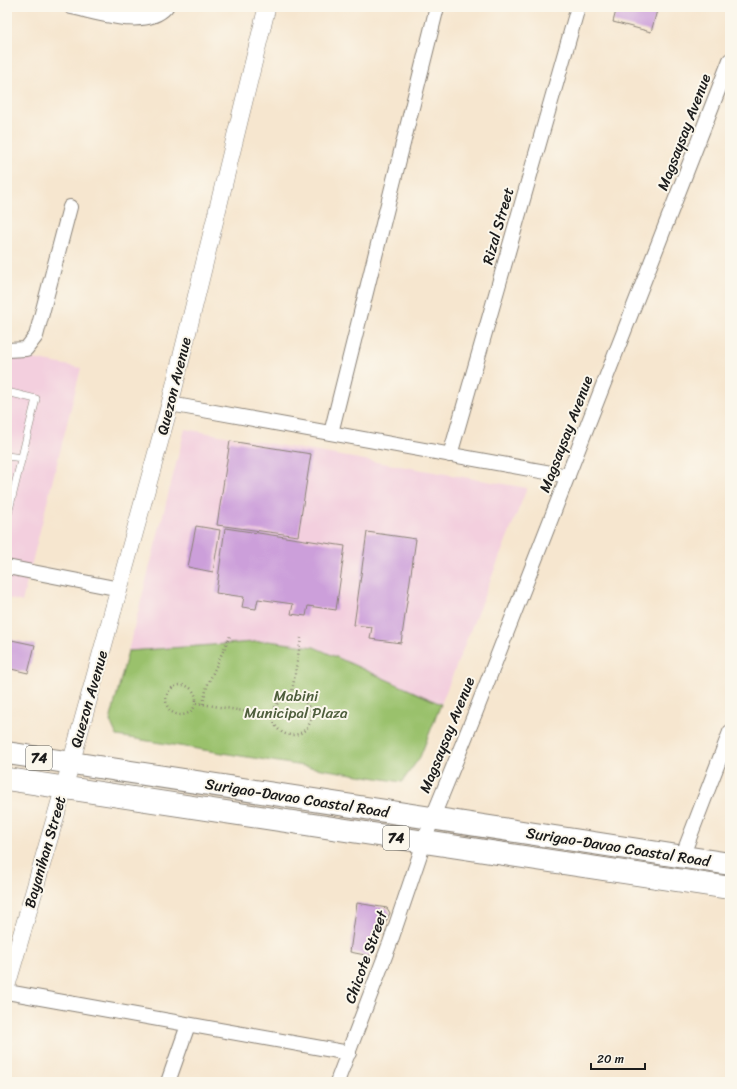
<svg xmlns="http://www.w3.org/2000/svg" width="737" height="1089" font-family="Sriracha,sans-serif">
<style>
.built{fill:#f3cfde}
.green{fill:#9ac16c;stroke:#5b6e44}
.building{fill:#cc9fda}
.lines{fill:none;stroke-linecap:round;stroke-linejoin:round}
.service-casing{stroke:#898176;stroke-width:8}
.minor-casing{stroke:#898176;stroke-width:16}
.tertiary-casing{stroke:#898176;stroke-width:18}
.trunk-casing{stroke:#898176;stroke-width:24}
.path{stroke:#898176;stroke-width:2.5;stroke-dasharray:1 3;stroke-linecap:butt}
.service{stroke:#fff;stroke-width:7}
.minor{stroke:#fff;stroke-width:14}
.tertiary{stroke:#fff;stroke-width:17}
.trunk{stroke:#fff;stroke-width:22}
.labels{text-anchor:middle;stroke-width:4;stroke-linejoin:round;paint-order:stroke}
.shield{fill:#fbf7ec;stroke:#5f5e5a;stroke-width:1}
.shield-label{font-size:14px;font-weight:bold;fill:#1c1c1c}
.street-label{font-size:15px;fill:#1c1c1c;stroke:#fbf7ec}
.park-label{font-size:15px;fill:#4e5e3c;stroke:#fbf7ec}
</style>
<rect width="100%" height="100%" fill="#fbf7ec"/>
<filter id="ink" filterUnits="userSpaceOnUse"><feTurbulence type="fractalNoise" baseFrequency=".025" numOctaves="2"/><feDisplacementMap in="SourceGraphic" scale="8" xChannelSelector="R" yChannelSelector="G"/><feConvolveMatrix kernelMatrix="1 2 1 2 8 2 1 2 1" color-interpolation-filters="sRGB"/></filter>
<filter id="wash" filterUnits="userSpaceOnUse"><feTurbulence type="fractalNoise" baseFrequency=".012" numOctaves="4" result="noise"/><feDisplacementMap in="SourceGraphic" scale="16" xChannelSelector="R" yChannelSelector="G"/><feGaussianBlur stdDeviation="0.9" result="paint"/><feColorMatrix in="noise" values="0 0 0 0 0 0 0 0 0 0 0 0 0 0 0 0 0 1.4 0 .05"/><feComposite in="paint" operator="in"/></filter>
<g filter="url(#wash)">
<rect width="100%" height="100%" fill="#f6e6cf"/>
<!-- built -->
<g class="built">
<path d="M7,354L81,368L22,602L7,598Z"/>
<path d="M185,429L527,488L420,757L402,782L117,736L110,721Z"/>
</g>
<!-- green -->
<path class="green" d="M268,641L314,647L441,704L420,757L402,782L117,736L110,721L128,651Z"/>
<g id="blocks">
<!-- building -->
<g class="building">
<path d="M617,7H658L651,32L613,22Z"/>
<path d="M230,441L311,454L298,536L217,525Z"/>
<path d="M196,526L220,530L213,572L188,567Z"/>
<path d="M225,528L345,546L336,610L308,606L306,616L291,614L293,604L258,599L256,609L242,607L244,597L216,593Z"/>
<path d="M367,532L416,539L401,643L370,639L372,627L354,625Z"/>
<path d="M7,639L35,645L28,673L7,668Z"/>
<path d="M357,903L387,908L390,913L370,956L350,952Z"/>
</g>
</g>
</g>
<g filter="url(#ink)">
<use href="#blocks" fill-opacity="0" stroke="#898176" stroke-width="1"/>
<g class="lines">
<defs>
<g id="service">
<path d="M7,392L36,399L7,518"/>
<path d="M7,456L22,458"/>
</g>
<g id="minor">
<path d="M71,7C97,12 146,30 166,7"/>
<path d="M7,350L26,349L36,336L70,207"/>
<path d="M170,404L568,476"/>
<path d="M331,433L437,7"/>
<path d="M450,455L578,7"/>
<path d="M7,567L120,589"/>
<path d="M682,857L730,732"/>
<path d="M7,992L349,1053"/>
<path d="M168,1082L188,1025"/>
<path d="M337,1082L390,943L432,819L476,711L730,60"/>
</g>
<path id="tertiary" d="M7,985L71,763L170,404L267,7"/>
<g id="trunk">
<path d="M7,753L730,864"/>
<path d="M7,779L730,888"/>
</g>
</defs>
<!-- service casing -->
<use href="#service" class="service-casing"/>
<!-- minor casing -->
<use href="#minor" class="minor-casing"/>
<!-- tertiary casing -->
<use href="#tertiary" class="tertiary-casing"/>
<!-- trunk casing -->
<use href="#trunk" class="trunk-casing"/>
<!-- path -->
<g class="path">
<circle cx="181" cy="700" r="15"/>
<circle cx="292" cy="716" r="19"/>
<path d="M291,698L301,638"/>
<path d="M196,703L273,716"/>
<path d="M203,704L207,686L230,636"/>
</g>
<!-- service -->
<use href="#service" class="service"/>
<!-- minor -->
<use href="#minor" class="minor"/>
<!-- tertiary -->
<use href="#tertiary" class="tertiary"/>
<!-- trunk -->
<use href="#trunk" class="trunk"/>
</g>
</g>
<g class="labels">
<!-- shield labels -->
<g class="shield">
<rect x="26" y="746" width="26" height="24" rx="3"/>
<rect x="383" y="826" width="26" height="24" rx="3"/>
</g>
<g class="shield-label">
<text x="39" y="763">74</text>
<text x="396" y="843">74</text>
</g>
<!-- street labels -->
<g class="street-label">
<text transform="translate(684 132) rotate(-69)" y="5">Magsaysay Avenue</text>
<text transform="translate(498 226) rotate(-74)" y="5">Rizal Street</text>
<text transform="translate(174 386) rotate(-76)" y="5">Quezon Avenue</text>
<text transform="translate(566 434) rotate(-69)" y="5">Magsaysay Avenue</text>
<text transform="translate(89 699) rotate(-74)" y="5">Quezon Avenue</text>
<text transform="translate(447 735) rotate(-68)" y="5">Magsaysay Avenue</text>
<text transform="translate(297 798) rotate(9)" y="5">Surigao-Davao Coastal Road</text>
<text transform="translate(618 847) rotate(9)" y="5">Surigao-Davao Coastal Road</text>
<text transform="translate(45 852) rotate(-74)" y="5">Bayanihan Street</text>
<text transform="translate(366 957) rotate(-70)" y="5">Chicote Street</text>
</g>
<!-- park labels -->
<g class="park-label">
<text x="296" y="701">Mabini<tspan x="296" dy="17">Municipal Plaza</tspan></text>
</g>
</g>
<!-- margin -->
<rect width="737" height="1089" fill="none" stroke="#fbf7ec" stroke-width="24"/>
<!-- scale -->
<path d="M591 1063v6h54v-6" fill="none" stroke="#1c1c1c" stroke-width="2"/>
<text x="597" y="1063" font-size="12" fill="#1c1c1c" stroke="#fbf7ec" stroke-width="3" paint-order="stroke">20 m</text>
</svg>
